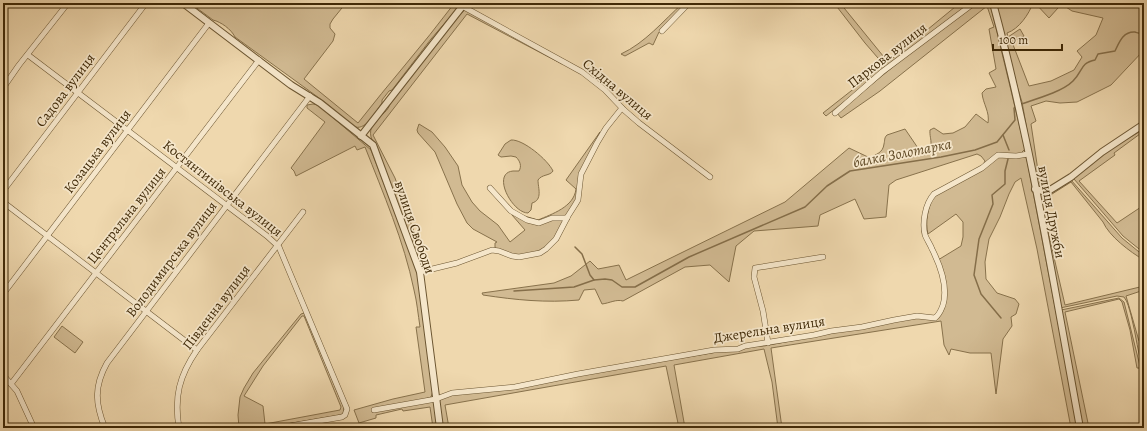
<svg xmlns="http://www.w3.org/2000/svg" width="1147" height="431" font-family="Alegreya,serif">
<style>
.green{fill:#d1ba92;stroke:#88724c;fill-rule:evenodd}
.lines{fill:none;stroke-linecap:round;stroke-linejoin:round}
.stream{stroke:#856e49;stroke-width:1.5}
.minor-casing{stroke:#6b5531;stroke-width:6}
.tertiary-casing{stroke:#6b5531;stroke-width:8}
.minor{stroke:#f5e6ca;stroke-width:5}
.tertiary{stroke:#f5e6ca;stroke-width:6}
.labels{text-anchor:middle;stroke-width:3.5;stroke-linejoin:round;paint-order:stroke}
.street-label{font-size:14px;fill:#3f2907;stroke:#f5e6ca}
.water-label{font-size:15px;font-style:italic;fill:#624c28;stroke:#f5e6ca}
</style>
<rect width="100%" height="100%" fill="#efd8ae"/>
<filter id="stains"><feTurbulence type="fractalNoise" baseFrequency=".005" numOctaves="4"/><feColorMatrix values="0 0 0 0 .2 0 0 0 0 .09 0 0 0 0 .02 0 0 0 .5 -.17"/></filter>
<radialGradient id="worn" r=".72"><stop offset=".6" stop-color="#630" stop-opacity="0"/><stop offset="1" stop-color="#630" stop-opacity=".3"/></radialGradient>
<!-- green -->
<g class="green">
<path d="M190,3H346L333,19L330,24V28L335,34L333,41L304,79L358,123C389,83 423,45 453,5L452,3H462L431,39L392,90L389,91L382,100V103C376,111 365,133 353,126L326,103L235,37C231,29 221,22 213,20Z"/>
<path d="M683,3H688L659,32L653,45L649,43L625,56L621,54C645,43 663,21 683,3Z"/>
<path d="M834,3H840L888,62L955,7L961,3H971L888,67L826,116L823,113L884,65L865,43Z"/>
<path d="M977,3H990L1025,149L1020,154H998L983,165L985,161L981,156L977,154L896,180L889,185L886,217L864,219L855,199L820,215L818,226L754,231L736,246L729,282L710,265L685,267L623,301C616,299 610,303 602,304L595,289L584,290L579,300C546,303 516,300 483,295L482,293L554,283L571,276L590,261L598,269L619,265L626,280L785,202L849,148L870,158C876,154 883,153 884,144C885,140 884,138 887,135L905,129L920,151C937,149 929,140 930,130L934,128L943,134L953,133L965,127L976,114L988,123C990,112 983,104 982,93L986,89L996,87L989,73L996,69L989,29L994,27L987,6L880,91L841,118L837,113L900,61Z"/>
<path d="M995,3H1033C1029,14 1019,29 1007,33L1008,37L1020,29L1024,36L1012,42L1029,86L1051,81L1074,70L1082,57L1077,51L1096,35L1103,18L1072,11L1060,3H1144V50L1111,85L1077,102L1060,103L1046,101L1031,106L1036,121L1031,124L1040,184L1044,187L1039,185L1036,181L1022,102L1017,86Z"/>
<path d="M1035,3H1058L1055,6L1058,8L1049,18Z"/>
<path d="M466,9L562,62V64L467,14L373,135L395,178L426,266L427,269H422L371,137C367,119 390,115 390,102L458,16Z"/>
<path d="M313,104L318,105L371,150L416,267L418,278L433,391L431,397L425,399L432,401L434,404L438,428H433L430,407L403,411L402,409L376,415V418L359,423L354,410L393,399L425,392L416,327H420C418,314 417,302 414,290C404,241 383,193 365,147L357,150L355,146L296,176L294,171L291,168L325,122L307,108V105Z"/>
<path d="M419,124L432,132L445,147L458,166L462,185L472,202L480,211L498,225L510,242L525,230L512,215L513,211L521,215L538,220C552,214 574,207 576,189L566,180L600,132L581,171L576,201L552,242C542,251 527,257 513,255C508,254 501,250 495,248V243L497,242L473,229L467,223L457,204L435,152L418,133L417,130Z"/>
<path d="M1144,129V131L1114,153L1115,155L1079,181L1117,223L1144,205V253L1123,236L1074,179V178L1107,151Z"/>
<path d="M511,140C523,139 548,160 553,171C550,176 542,174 538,180C538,188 543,200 532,203L531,210L528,213C512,213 491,173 513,171C515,171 517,171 519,171C522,166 520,161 516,157L511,156L501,157L498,155L505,144Z"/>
<path d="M997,157H1026L1027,160L1078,428H1071L1037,249L1021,178L1015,182L1009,194L1000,217L989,239L985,262L986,279L997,293L1015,299L1019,304L1016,314L1011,317L1012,326L1003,339L996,394L991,353H970L951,349L949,355L944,345L941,321L771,348L782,428H778L772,382L764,349L674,365L685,428H679L666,366L445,405L449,428H443L439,400L441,397L561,378L747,347L764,346L917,317L935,319L945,301L938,260L961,246L963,237V222L956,214L928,234C925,221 928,209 933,196Z"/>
<path d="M1071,180L1122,238L1144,256V260C1130,252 1109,236 1103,222L1071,182L1041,201L1065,305L1144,286V290L1126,296L1139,341L1144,343V374C1138,355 1136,334 1131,315C1129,309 1128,302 1124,297L1117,296L1060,308L1039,195Z"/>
<path d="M1119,298L1124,302L1144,382L1139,368H1137L1130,330L1122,302L1119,299L1065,312L1089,428H1083L1061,310Z"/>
<path d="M304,313L344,408L343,414L340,415L263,428H239L238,415L240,397L244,388L253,373L301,314ZM302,316H304L341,407L340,410L265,424L263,406L244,396L263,366Z"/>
<path d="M62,326L83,342L75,353L54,337Z"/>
</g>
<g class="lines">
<!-- stream -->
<g class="stream">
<path d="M1021,104C1036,99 1062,92 1073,81C1083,71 1080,63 1095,60L1098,54L1115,51C1119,43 1123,31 1135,32C1138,33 1140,34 1144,33"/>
<path d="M1003,135L1009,150"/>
<path d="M575,247L582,254L590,275L594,280"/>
<path d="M514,291L574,287L594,280L605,279L612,280L622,287H635L689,257L805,207L827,186L850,171L941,157L975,150L997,142L1015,120L1014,108L1017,106"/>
<path d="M1001,318L981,294L974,275L979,239L993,204L992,195L1005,184V171L1008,159"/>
</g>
<defs>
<g id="minor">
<path d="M462,6L582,72L605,90L624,110L639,123L710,177"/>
<path d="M662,31L689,3"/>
<path d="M28,55L267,236L279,247L347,409L345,415L342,417L278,428"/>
<path d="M3,88L19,65L68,3"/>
<path d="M835,113L882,72L974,3"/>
<path d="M490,188L511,211L527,220L539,223L552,218H567"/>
<path d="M3,191L146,3"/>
<path d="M3,202L197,350"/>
<path d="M420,272L457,263L492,250L499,251L512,256L519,257L540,253L546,249L556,239L568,216L575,205L578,200L581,174L597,143L606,128L622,108"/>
<path d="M3,294L209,23"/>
<path d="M768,343L763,311L754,277L755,268L823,257"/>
<path d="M3,375L17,391L34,428"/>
<path d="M11,384L259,60"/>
<path d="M374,410L436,399L452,393L515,387L578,374L714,350L738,349L745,346L814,335L831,331L862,327L894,320L917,316L935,318C940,314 941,310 943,305C948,288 940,265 932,249C930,244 927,240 925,235C922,223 925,204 934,194L982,168L998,155L1016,156L1028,154"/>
<path d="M105,428C95,404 94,386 107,363L310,96"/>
<path d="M179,428C174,397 179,376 197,350L303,212"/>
</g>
<g id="tertiary">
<path d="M183,3L291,85L320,103L373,145L420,272L440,428"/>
<path d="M993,3C1031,142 1054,286 1080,428"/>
<path d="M361,136L465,3"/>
<path d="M1035,189L1043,191L1050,190L1071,177L1102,152L1144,124"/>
</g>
</defs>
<!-- minor casing -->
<use href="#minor" class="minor-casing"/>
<!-- tertiary casing -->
<use href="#tertiary" class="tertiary-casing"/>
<!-- minor -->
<use href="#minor" class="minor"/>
<!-- tertiary -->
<use href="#tertiary" class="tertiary"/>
</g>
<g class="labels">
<!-- street labels -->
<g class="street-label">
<text transform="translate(887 55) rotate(-38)" y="5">Паркова вулиця</text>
<text transform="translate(618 89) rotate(40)" y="5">Східна вулиця</text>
<text transform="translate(65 90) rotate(-53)" y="5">Садова вулиця</text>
<text transform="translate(97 151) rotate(-53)" y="5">Козацька вулиця</text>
<text transform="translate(223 188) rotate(38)" y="5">Костянтинівська вулиця</text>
<text transform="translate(1052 212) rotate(79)" y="5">вулиця Дружби</text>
<text transform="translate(126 215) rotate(-52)" y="5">Центральна вулиця</text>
<text transform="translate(415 227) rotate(71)" y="5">вулиця Свободи</text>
<text transform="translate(171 259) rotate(-53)" y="5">Володимирська вулиця</text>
<text transform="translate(216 307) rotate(-53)" y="5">Південна вулиця</text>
<text transform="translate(769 329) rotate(-9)" y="5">Джерельна вулиця</text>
</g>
<!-- water labels -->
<g class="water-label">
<text transform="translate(902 153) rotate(-11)" y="5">балка Золотарка</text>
</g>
</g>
<!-- margin -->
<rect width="1147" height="431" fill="none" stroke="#efd8ae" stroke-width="16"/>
<rect x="4" y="4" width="1139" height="423" fill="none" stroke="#3f2907" stroke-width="2"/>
<rect x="8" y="8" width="1131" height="415" fill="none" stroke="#3f2907"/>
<!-- scale -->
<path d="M993 44v6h69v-6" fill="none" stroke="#3f2907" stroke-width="2"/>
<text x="999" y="44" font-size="12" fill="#3f2907" stroke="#f5e6ca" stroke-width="3" paint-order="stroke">100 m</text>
<rect width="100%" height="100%" filter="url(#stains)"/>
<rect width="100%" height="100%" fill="url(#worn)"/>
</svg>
